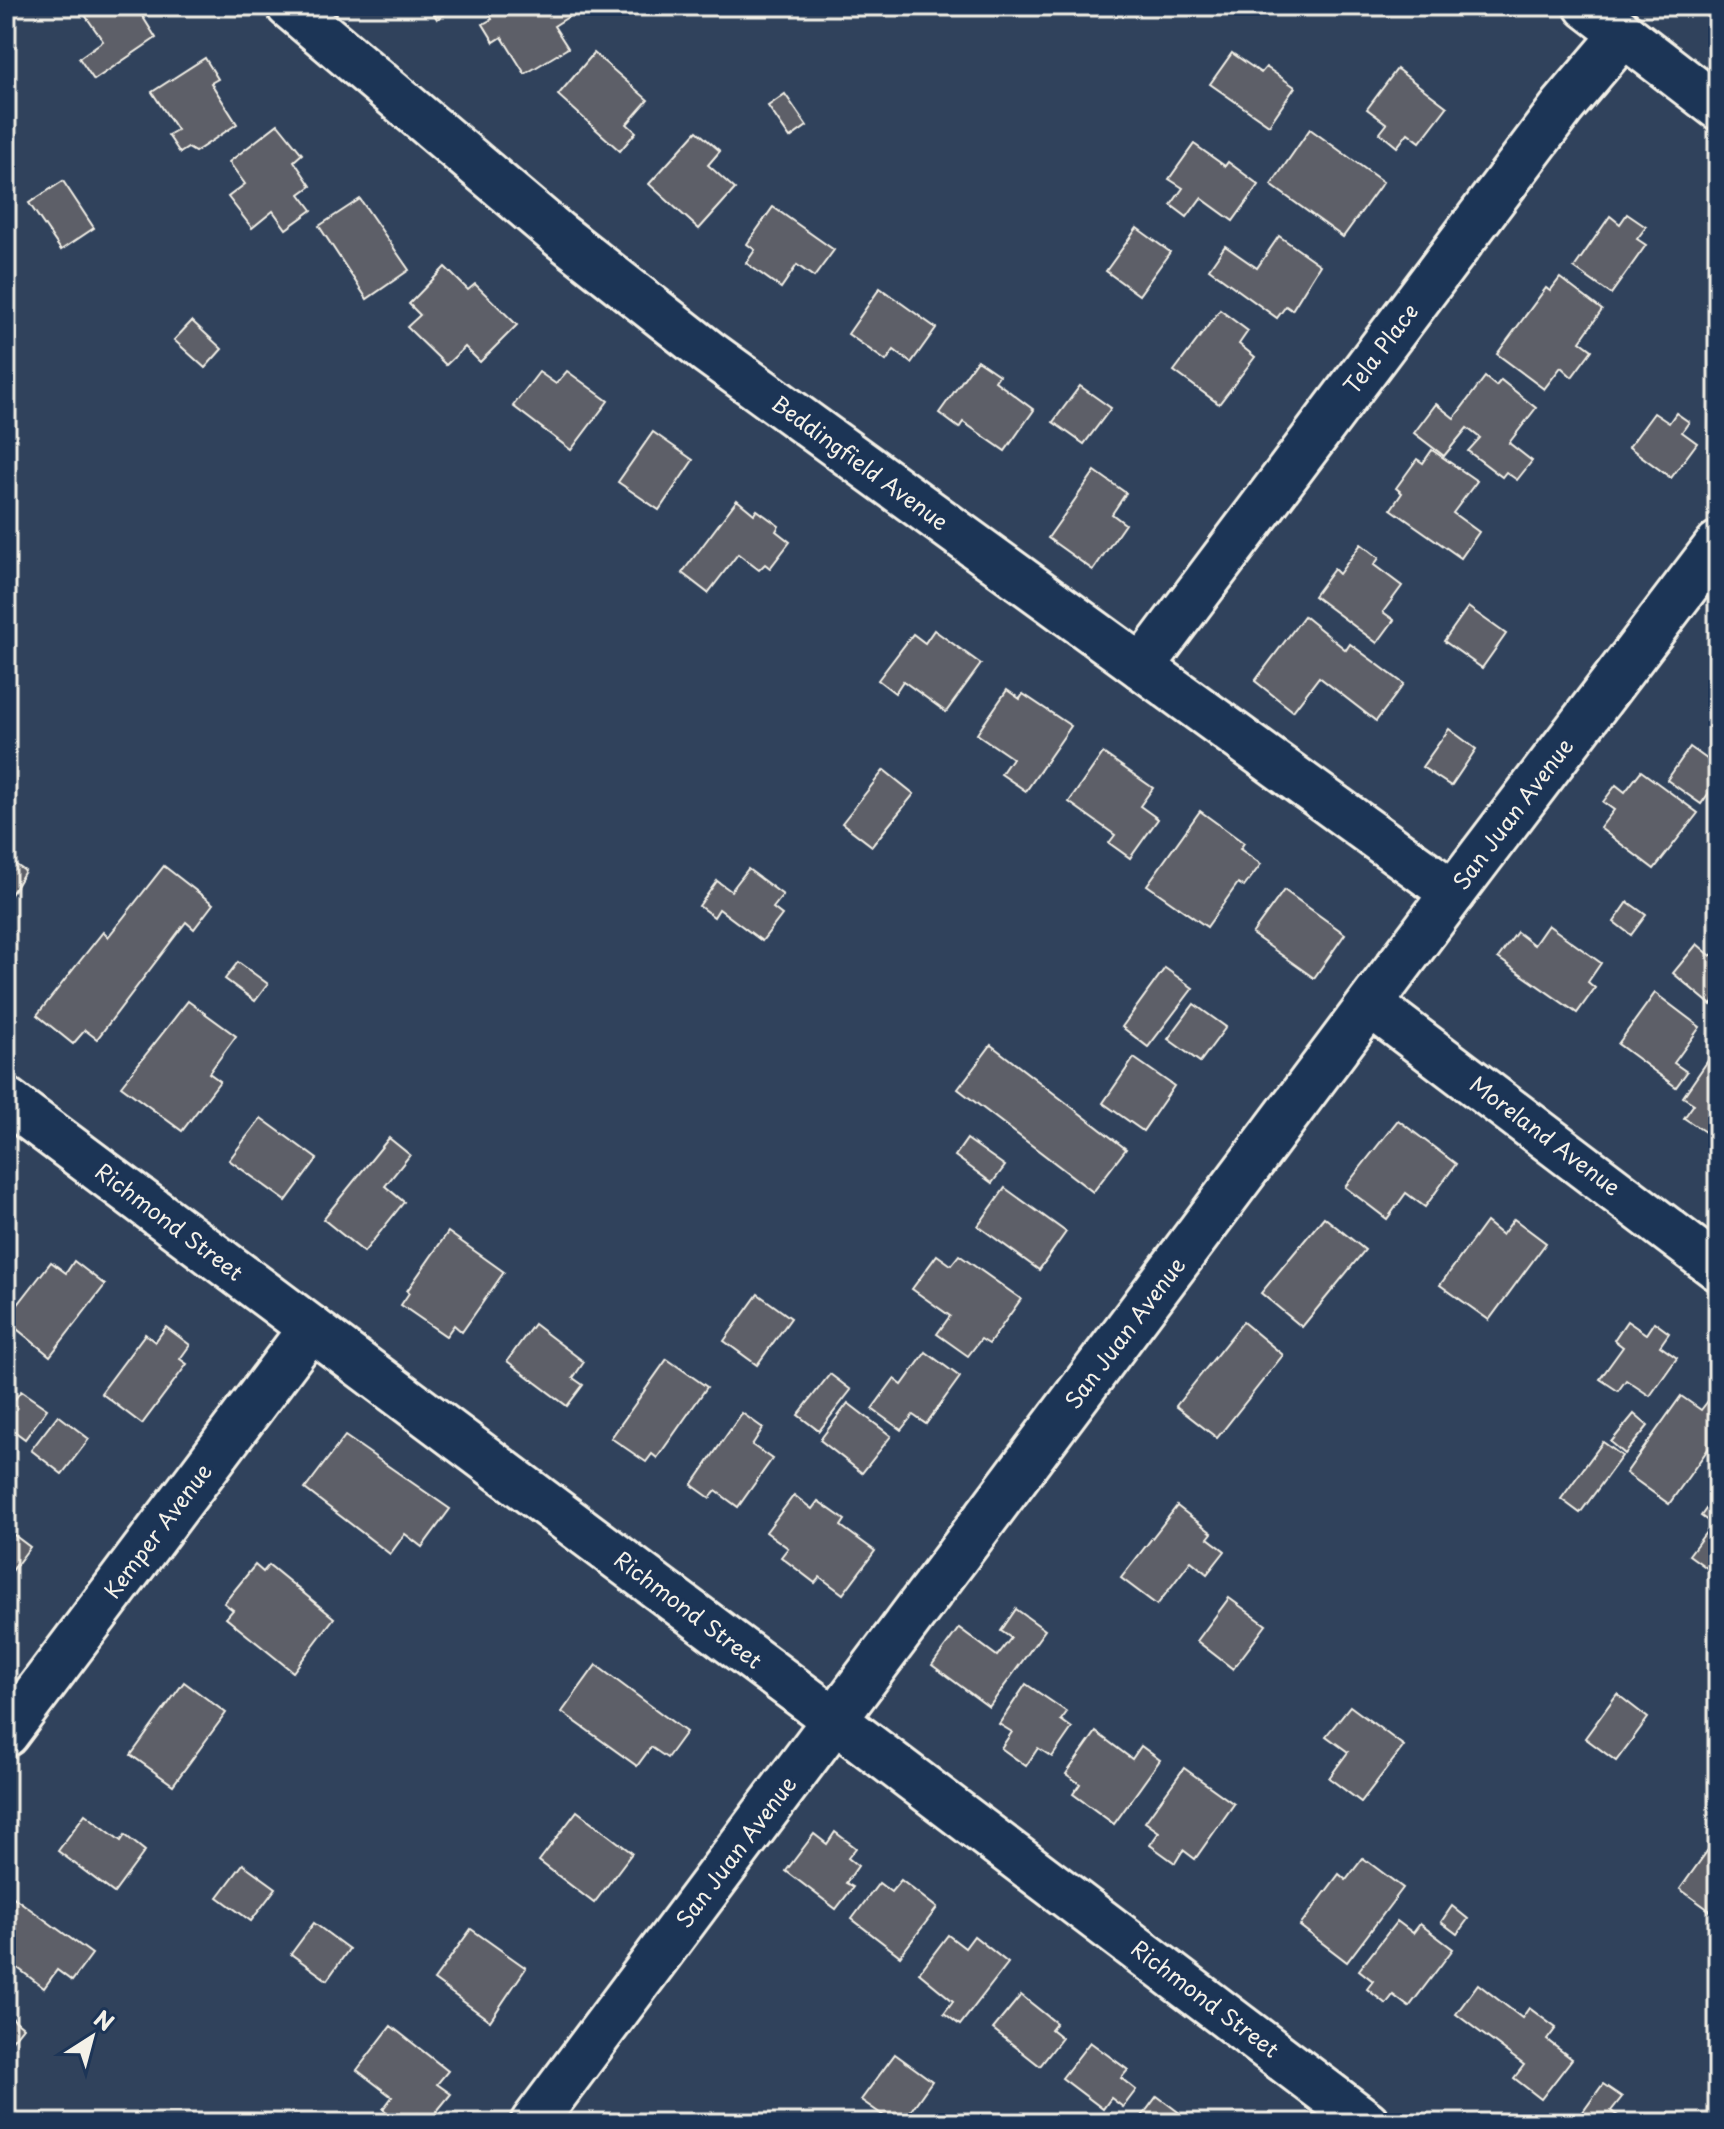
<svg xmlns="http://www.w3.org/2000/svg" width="1724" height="2129" font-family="'Playpen Sans',sans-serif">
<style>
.building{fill:#5d5f67;stroke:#f4f1e8;stroke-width:2}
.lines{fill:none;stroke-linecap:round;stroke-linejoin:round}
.street-casing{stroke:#f4f1e8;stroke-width:50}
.street{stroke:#1d3557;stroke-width:44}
.labels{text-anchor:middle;stroke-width:6;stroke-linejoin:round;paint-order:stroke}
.street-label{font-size:22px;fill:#f4f1e8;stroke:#1d3557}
</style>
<rect width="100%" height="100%" fill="#30425c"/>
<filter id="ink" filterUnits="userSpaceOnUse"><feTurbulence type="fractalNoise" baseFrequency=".0125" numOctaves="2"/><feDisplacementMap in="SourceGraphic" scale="16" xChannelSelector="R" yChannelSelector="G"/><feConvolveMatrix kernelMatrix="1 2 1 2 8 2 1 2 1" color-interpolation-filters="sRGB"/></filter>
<g filter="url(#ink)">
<!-- building -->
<g class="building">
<path d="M99,6H136L156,38L94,80L79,58L103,41L85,15Z"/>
<path d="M429,6H458L437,19Z"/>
<path d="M485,6H576V12L554,26L568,48L525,74L502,37L494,42L483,24L492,19Z"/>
<path d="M594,53L648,100L627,124L636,132L620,151L558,95Z"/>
<path d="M1232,53L1261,73L1266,67L1295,87L1269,125L1210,84Z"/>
<path d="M205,58L218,79L211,83L237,124L195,152L188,148L180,153L168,135L177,130L152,92Z"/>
<path d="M1397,69L1447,107L1420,142L1408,133L1397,147L1380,133L1387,124L1367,109Z"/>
<path d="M785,94L807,126L790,138L768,106Z"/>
<path d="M278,124L302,154L294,161L311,186L300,194L312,210L286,229L273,211L252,228L228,197L245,184L229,162Z"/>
<path d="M1310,129L1383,182L1343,237L1271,185Z"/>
<path d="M697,131L720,151L708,165L735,189L699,229L649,184Z"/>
<path d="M1194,144L1225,166L1228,162L1259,185L1233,221L1201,198L1187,217L1171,205L1183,188L1169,179Z"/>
<path d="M63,181L94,228L61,250L29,203Z"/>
<path d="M360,199L409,270L367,299L319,226Z"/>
<path d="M773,207L834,250L814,277L797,265L781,288L746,263L755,250L747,244Z"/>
<path d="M1627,214L1646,227L1637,239L1646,245L1611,294L1574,268L1610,216L1620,224Z"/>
<path d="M1137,228L1170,252L1139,295L1106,271Z"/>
<path d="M1279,236L1320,265L1292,310L1286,306L1277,318L1209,269L1225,246L1257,268Z"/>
<path d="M445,267L468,290L475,284L517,325L480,362L465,347L446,365L407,327L420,315L409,304Z"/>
<path d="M1560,278L1602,310L1580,341L1592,350L1572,377L1561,367L1544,389L1497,354L1546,288L1550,291Z"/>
<path d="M880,288L936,328L911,363L894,350L886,361L848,334Z"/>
<path d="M1220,310L1248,331L1239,344L1255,357L1219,404L1174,371Z"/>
<path d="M192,321L222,349L205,368L174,340Z"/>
<path d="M977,360L999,375L995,381L1034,410L1005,451L963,422L959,428L939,413Z"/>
<path d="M567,371L608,401L571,450L513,406L539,372L556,384Z"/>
<path d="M1485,377L1496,386L1501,380L1536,408L1509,443L1532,461L1517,480L1506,472L1502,477L1468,451L1480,438L1467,428L1444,456L1414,433L1436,404L1454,418Z"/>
<path d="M1080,386L1111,408L1084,444L1053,422Z"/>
<path d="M1654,413L1669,423L1676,413L1689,422L1682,432L1697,443L1671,478L1629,447Z"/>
<path d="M653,432L693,460L659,510L618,482Z"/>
<path d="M1432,450L1477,481L1453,513L1479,532L1461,558L1391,509L1402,493L1396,488L1417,459L1423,463Z"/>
<path d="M1095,471L1126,493L1112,514L1125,524L1093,570L1048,538Z"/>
<path d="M737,500L754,514L757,510L779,526L776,531L790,542L770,568L765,564L759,570L738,554L708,593L682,573Z"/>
<path d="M1361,544L1379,558L1374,565L1402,586L1383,612L1394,620L1377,643L1314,596L1334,569L1339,574Z"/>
<path d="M1468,607L1506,634L1482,668L1444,641Z"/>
<path d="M1304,616L1346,650L1350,644L1404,684L1376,721L1319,677L1293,711L1255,681Z"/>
<path d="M934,630L981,664L946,712L903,681L895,693L878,680L913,634L925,643Z"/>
<path d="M1007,690L1020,699L1023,694L1071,726L1026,791L1001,774L1012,758L977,734Z"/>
<path d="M1449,729L1476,749L1451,786L1422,767Z"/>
<path d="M1690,747L1718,767V780L1701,804L1667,780Z"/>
<path d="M1103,753L1153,788L1140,806L1158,819L1130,858L1109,843L1115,835L1069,802Z"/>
<path d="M884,770L914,794L872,846L842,823Z"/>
<path d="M1641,771L1698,813L1654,869L1600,828L1614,810L1603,802L1616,785L1625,792Z"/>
<path d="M1200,811L1244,843L1240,849L1261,864L1244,887L1238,883L1207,927L1147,885Z"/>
<path d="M6,858L25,871L6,903Z"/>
<path d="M164,866L213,904L194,929L186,922L97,1039L85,1030L73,1044L37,1015L103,932L108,937Z"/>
<path d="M748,869L783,895L773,908L782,915L762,941L719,909L714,917L699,906L717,881L731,891Z"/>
<path d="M1284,890L1345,934L1314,978L1252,934Z"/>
<path d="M1628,902L1646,915L1631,935L1614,922Z"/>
<path d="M1548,925L1601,963L1588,982L1595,988L1577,1013L1498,958L1517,932L1534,945Z"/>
<path d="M1697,944L1711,956L1716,951L1718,953V997L1711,1005L1673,973Z"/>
<path d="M238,962L268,984L255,1001L225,979Z"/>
<path d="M1165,968L1193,988L1148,1047L1122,1027Z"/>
<path d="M1655,993L1700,1027L1674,1063L1687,1072L1676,1087L1618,1044Z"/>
<path d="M188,1001L236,1036L209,1073L220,1081L182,1131L121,1086Z"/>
<path d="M1194,1004L1226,1027L1200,1062L1168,1039Z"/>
<path d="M991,1045L1126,1149L1093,1192L958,1089Z"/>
<path d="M1718,1046V1120L1708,1134L1684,1118L1694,1104L1683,1097Z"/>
<path d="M1134,1058L1174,1086L1143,1131L1103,1103Z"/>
<path d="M261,1118L317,1159L286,1201L229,1160Z"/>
<path d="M1398,1120L1456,1164L1425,1207L1406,1193L1387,1219L1345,1187Z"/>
<path d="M389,1138L410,1155L385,1186L404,1202L364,1252L323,1219Z"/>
<path d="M967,1139L1005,1166L992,1183L955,1156Z"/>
<path d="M1005,1188L1066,1232L1039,1270L978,1226Z"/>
<path d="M1324,1217L1365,1250L1302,1327L1261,1293Z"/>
<path d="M1514,1219L1546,1243L1489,1320L1440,1285L1486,1222L1502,1235Z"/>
<path d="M448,1232L504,1272L462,1332L454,1325L446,1336L401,1305L409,1293L407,1291Z"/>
<path d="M937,1255L951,1265L959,1255L1021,1299L989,1344L981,1339L968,1356L937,1334L950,1316L912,1289Z"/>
<path d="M74,1261L105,1285L50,1356L6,1320L51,1262L66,1273Z"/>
<path d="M758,1294L791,1318L757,1365L724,1341Z"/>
<path d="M1627,1321L1646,1334L1654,1322L1669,1333L1660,1346L1677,1358L1650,1396L1626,1380L1618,1391L1600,1379L1623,1347L1614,1340Z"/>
<path d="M1243,1322L1283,1355L1217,1438L1176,1406Z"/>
<path d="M534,1324L584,1362L573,1378L583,1385L567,1406L507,1361Z"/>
<path d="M166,1327L190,1345L180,1359L187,1364L142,1424L101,1393L145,1334L155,1342Z"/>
<path d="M926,1352L960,1377L926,1424L913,1415L901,1430L872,1409L894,1379L902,1385Z"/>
<path d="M667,1359L707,1387L657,1458L652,1454L646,1462L611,1438Z"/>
<path d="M830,1374L851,1390L819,1431L798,1415Z"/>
<path d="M21,1391L47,1409L25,1439L6,1425V1411Z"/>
<path d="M1681,1396L1701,1410L1708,1401L1718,1408V1435L1669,1504L1626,1473Z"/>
<path d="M848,1403L891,1436L862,1473L820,1440Z"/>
<path d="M742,1413L763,1428L752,1445L772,1459L738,1507L716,1491L710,1498L692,1485Z"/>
<path d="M1634,1414L1648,1426L1625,1454L1611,1442Z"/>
<path d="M58,1415L89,1439L62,1474L31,1450Z"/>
<path d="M345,1436L450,1509L422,1547L405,1534L390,1554L305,1489Z"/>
<path d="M1603,1442L1622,1456L1580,1513L1561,1499Z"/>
<path d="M1718,1492V1576L1689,1555L1712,1524L1701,1516Z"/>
<path d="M794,1495L812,1509L818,1501L845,1520L841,1526L875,1551L843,1594L820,1577L815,1583L781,1557L788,1548L766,1532Z"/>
<path d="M1177,1506L1212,1533L1208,1538L1225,1551L1207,1574L1191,1561L1157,1605L1121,1578Z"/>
<path d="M6,1529L30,1547L6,1579Z"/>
<path d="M255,1565L263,1572L269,1565L334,1618L293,1672L226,1618L233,1610L224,1603Z"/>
<path d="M1229,1598L1266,1625L1233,1669L1197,1641Z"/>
<path d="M1016,1609L1045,1630L989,1707L932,1665L959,1628L997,1656L1011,1638L1001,1631Z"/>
<path d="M596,1665L686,1732L667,1758L651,1747L637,1766L562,1712Z"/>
<path d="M184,1682L226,1713L173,1785L131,1755Z"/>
<path d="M1026,1684L1067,1712L1061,1720L1072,1728L1052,1757L1038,1748L1026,1766L1001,1748L1012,1732L999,1724Z"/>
<path d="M1617,1694L1648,1718L1616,1761L1585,1738Z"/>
<path d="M1350,1706L1404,1746L1361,1802L1329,1778L1348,1752L1326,1736Z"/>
<path d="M1096,1732L1132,1759L1141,1746L1160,1760L1114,1824L1073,1794L1080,1784L1066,1774Z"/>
<path d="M1184,1768L1234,1804L1195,1859L1183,1850L1175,1863L1150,1845L1159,1832L1145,1822Z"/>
<path d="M577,1811L632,1853L594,1903L539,1861Z"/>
<path d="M85,1814L121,1841L125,1835L145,1851L114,1893L58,1851Z"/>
<path d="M835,1832L856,1848L848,1858L858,1866L846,1883L853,1887L836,1909L786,1871L814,1834L827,1844Z"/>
<path d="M1708,1850L1718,1857L1716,1915L1680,1889Z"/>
<path d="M1363,1858L1403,1888L1347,1962L1300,1926L1339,1874L1346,1880Z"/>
<path d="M243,1864L276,1888L251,1921L218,1897Z"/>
<path d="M901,1880L937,1908L900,1956L852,1919L879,1883L891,1892Z"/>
<path d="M8,1893L92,1954L72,1981L57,1970L44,1988L6,1959Z"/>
<path d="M1452,1906L1468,1919L1457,1934L1441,1922Z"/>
<path d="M1397,1921L1413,1933L1420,1924L1453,1949L1409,2007L1393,1995L1386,2004L1367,1989L1373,1981L1359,1970Z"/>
<path d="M314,1923L349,1949L327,1980L291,1954Z"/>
<path d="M471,1929L526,1968L490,2021L434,1980Z"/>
<path d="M948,1935L965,1948L974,1936L1008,1963L960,2025L944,2013L953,2001L919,1973Z"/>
<path d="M1478,1984L1522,2018L1529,2008L1556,2028L1547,2040L1572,2059L1541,2099L1514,2078L1524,2065L1456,2014Z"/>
<path d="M1021,1995L1056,2023L1051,2029L1062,2038L1040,2066L993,2029Z"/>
<path d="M6,2013L23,2027L6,2048Z"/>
<path d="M391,2026L448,2071L437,2084L451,2094L428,2122L418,2114L411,2123H400L383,2109L392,2097L357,2070Z"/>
<path d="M1090,2042L1128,2070L1121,2078L1136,2090L1123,2107L1111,2098L1103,2109L1062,2078Z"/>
<path d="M895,2054L932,2081L902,2123H894L861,2100Z"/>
<path d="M1603,2084L1622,2097L1611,2111L1628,2123H1575Z"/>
<path d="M1157,2096L1193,2123H1137Z"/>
</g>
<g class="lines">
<defs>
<g id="street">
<path d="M289,6L558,234L708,352L1453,893"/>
<path d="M1587,6L1718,107"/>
<path d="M1142,667L1563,106L1624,34"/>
<path d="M1371,1005L1718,1268"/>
<path d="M6,1100L835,1720L1367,2123"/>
<path d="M6,1734L311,1328"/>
<path d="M533,2123L1453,893L1718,544"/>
</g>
</defs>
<!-- street casing -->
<use href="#street" class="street-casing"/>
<!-- street -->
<use href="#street" class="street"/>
</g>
</g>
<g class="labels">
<!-- street labels -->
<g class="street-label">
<text transform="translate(1381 349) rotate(-53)" y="8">Tela Place</text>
<text transform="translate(860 463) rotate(36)" y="8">Beddingfield Avenue</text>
<text transform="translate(1513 814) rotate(-53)" y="8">San Juan Avenue</text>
<text transform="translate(1545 1136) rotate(37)" y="8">Moreland Avenue</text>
<text transform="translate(169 1222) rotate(37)" y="8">Richmond Street</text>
<text transform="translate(1125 1333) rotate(-53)" y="8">San Juan Avenue</text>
<text transform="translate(158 1531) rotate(-53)" y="8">Kemper Avenue</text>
<text transform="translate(688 1610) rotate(37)" y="8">Richmond Street</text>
<text transform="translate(736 1852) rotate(-53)" y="8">San Juan Avenue</text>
<text transform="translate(1205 1999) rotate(37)" y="8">Richmond Street</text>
</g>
</g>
<!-- margin -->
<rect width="1724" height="2129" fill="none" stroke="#1d3557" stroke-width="32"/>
<rect x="16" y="16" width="1692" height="2097" fill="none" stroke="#f4f1e8" stroke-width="3" filter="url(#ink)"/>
<!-- north arrow -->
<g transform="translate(92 2037) rotate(36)" stroke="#1d3557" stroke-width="6" paint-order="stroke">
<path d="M0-6L14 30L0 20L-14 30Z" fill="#f4f1e8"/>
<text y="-12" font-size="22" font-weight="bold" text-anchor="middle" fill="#f4f1e8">N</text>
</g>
</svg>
